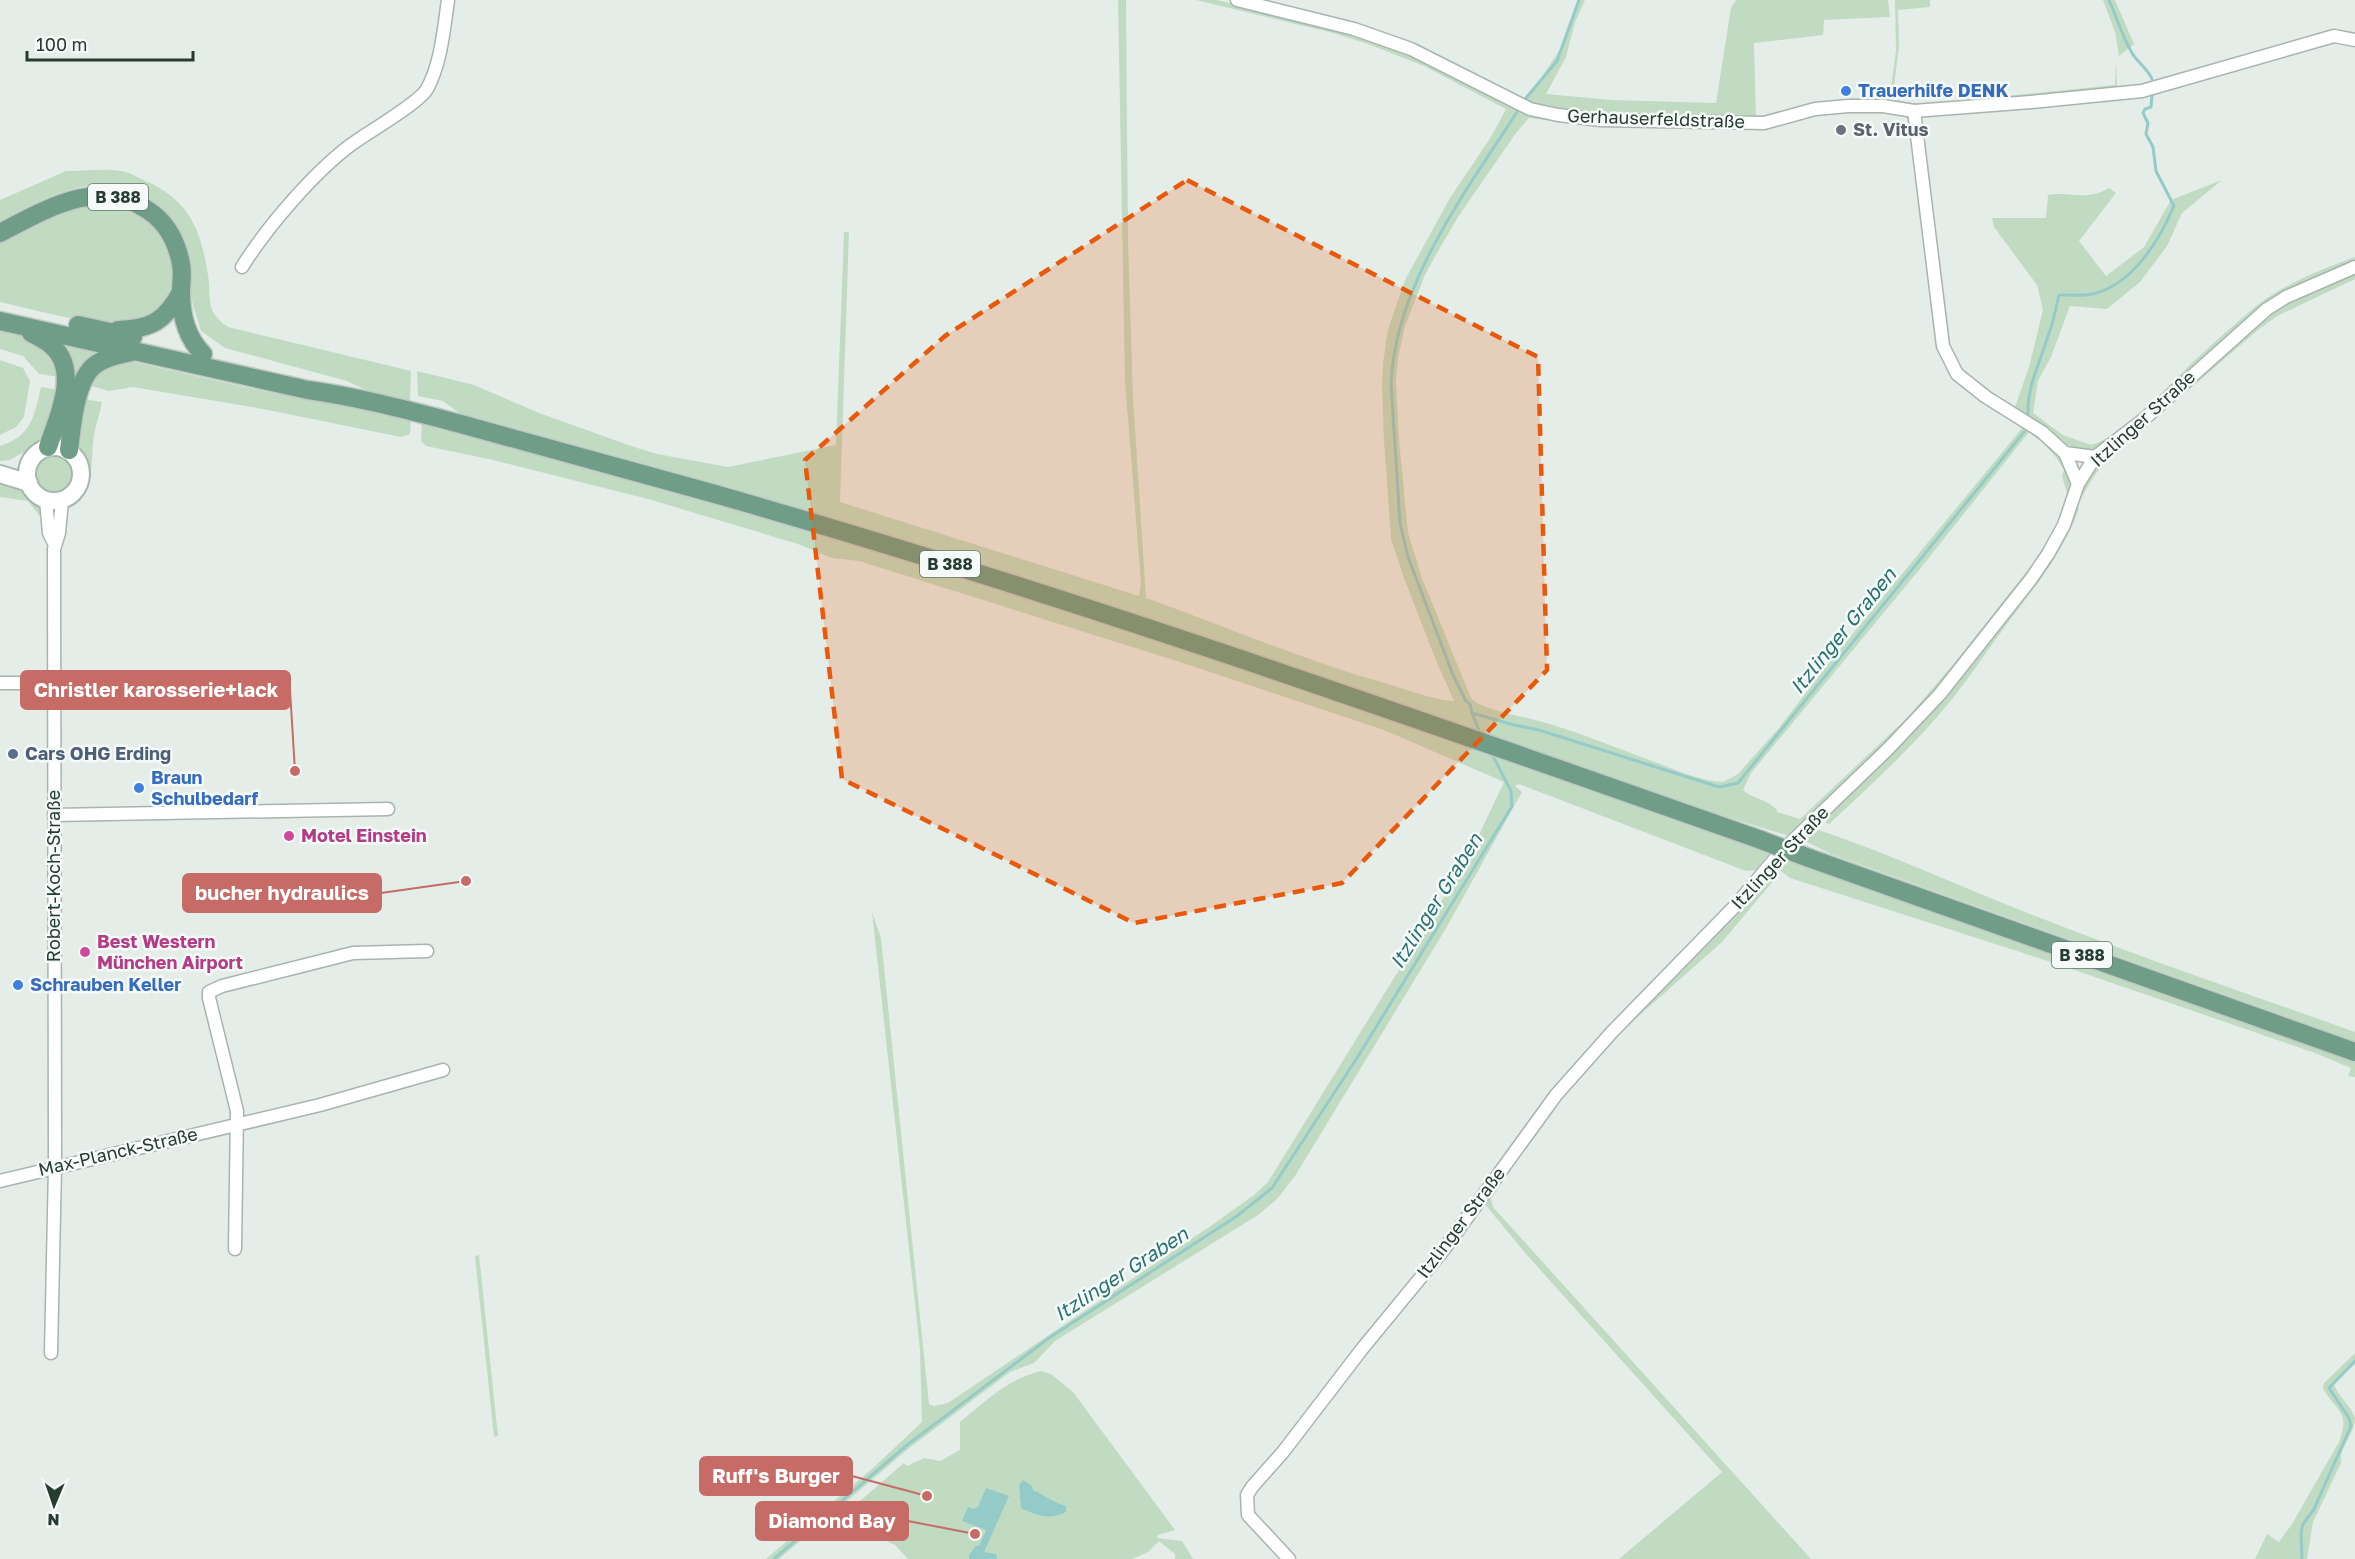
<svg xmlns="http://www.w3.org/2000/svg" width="2355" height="1559" font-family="'Golos Text',sans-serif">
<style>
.green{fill:#c1dbc3;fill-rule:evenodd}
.water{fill:#94cbc8}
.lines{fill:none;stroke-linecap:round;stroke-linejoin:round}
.stream{stroke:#94cbc8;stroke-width:3}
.street-casing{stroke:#a8b4ae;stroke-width:15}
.secondary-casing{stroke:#a5b7ad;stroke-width:20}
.primary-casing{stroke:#c2c8c6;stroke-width:21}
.street{stroke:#fff;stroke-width:12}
.secondary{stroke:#fff;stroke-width:16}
.primary{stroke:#6f9d88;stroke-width:18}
.primary-bridge-casing{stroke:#c2c8c6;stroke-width:21;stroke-linecap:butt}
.primary-bridge{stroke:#6f9d88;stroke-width:18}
.marked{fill:#e8590c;fill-opacity:0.2;stroke:#e8590c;stroke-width:4.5;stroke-dasharray:12 8;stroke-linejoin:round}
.shop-dot{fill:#3f7fe0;stroke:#f5f9f7;stroke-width:2}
.worship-dot{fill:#6b7280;stroke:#f5f9f7;stroke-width:2}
.service-dot{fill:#5c6f8a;stroke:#f5f9f7;stroke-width:2}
.hotel-dot{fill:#d1479c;stroke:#f5f9f7;stroke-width:2}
.labels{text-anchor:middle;stroke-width:5;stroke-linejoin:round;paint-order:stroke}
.shield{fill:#f5f9f7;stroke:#64756d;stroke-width:1.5}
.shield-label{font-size:16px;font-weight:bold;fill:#263c32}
.shop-label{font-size:18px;font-weight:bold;fill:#366cbe;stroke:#f5f9f7;text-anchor:start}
.street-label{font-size:18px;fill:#263c32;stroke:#f5f9f7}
.worship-label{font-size:18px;font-weight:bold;fill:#5b616d;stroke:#f5f9f7;text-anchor:start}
.service-label{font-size:18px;font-weight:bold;fill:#4e5e75;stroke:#f5f9f7;text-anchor:start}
.hotel-label{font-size:18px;font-weight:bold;fill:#b23c85;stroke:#f5f9f7;text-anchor:start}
.water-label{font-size:20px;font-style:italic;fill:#27726f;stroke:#f5f9f7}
.leader{fill:none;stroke:#c66b65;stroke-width:2}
.callout-dot{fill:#c66b65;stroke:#f5f9f7;stroke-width:2}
.callout{fill:#c66b65;stroke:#c66b65;stroke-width:2}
.callout-label{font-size:20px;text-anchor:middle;font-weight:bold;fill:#fff}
</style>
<rect width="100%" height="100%" fill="#e5ede8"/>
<!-- green -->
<g class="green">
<path d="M1118,0H1126L1128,240L1133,398L1146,598C1227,627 1306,661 1388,684C1409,690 1433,700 1454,701L1437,663L1404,578L1391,539L1384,441L1382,386L1383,363L1388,329L1406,278L1450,198L1491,137L1506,109L1424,66L1368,44L1333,33L1196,0H1217C1277,15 1340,27 1399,50C1455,71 1502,108 1562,122L1529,118L1516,133L1460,214L1438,251L1425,275L1405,326L1398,358L1396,381L1399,440L1408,533L1422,578L1471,698C1480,709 1520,716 1535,720C1574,730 1614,747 1652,761C1674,769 1699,781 1723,782L1738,774L1778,729L1832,659L2023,427L2026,425L2059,452L2071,483V491L2062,522L2016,593L1920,711L1789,836L1703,810L1331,679L1085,597L827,517L462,415L443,401L418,396L417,371L474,385L539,413L634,447L657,454L728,467L836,445L844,232H849L840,502L1139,596L1141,583L1125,381ZM2029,432C2044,443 2055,454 2064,470L2062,476L2068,497L2056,527L2034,562L1956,661L1908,717L1800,819L1777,812V810C1765,798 1753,799 1743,790L1751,773L1919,570Z"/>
<path d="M1578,0H1585L1575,22L1566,57L1546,94L1612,100L1716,103L1731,8L1736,0H1888L1890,17L1824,20L1823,35L1754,43L1756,118L1568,113L1525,102L1561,48Z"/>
<path d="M1895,0H1930V7L1898,10L1899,47L1893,94L1895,99C1906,103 1917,104 1928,104L2115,85L2116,59L2117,87L1928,106L1899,105L1891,87L1896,51Z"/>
<path d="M2103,0H2115L2134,44L2119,56L2115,32Z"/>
<path d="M66,171C83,171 104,168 121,171C129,172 138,178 146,181C190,201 201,230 208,275C212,301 204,310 228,327L411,371L410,402L366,390L347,381L225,348L201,331C198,320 193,308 191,296C188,281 190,264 186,250C172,205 122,177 76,188C49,194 24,209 0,222V200Z"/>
<path d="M2222,180L2182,213L2167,246L2140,282L2107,309L2070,306L2051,357L2038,381L2033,413L2063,435L2091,445C2123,437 2169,385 2194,361C2214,342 2235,324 2256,306C2286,283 2320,270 2355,257V263L2320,278L2191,372L2098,452C2063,450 2042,429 2014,410L2029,367L2043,310L2037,285L1994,227L1992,218H2046L2048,195C2073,191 2084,202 2109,188L2116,193L2079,241L2106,276L2144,247L2171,200Z"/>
<path d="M108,203C126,208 147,214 159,230C186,264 175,313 130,323C101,329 32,309 0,302V241L79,204Z"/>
<path d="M2355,271V279L2277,316L2258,330L2105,462L2094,476L2080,500L2083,486L2105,455L2251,326L2286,301Z"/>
<path d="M0,329L31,339L49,350L60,377L39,374L23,356L0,349Z"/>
<path d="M51,336L108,349L96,355L65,443L54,441L71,390Z"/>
<path d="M0,360L23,368L30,381L24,417L16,427L0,435Z"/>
<path d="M129,361L263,391L369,409L411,419L410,434L401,437L263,409L133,387L109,391L88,385C96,369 112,364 129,361Z"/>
<path d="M41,387L60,390L41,442L10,460L0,461V446C32,436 34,416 41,387Z"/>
<path d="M83,399L102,402C100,413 96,424 94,435C90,460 96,488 73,506L70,504L85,488L87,478L86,466L76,448Z"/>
<path d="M422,421L570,460L1083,612L1755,846L1754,848L1769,854L1756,870L1746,871L1519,784L1515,786L1522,792L1445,930L1295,1176L1277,1199L1258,1215L1055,1341L1034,1363L1010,1372L908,1449L779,1559H766L873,1468L922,1422L920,1350L872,912L881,938L929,1404L934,1406L948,1403L1212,1225L1254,1195L1268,1182L1468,858L1504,782L1384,730L1180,662L859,561L832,558L798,544L648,499L493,460L426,446L421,441Z"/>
<circle cx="54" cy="474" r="20"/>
<path d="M0,482C15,484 15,485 26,494C42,508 42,512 45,532L40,516L28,501L0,497Z"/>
<path d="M2076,505L2079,508C2065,551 2034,588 2007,624C1989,648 1972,674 1953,698C1916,744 1871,785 1828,825L1825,820L1827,814L1959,676Z"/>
<path d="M1813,828C1889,853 1963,888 2038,917C2142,958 2249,994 2355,1032V1041L1831,854L1801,839Z"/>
<path d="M1783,859L1803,866L1805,863L2355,1058V1077L2348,1076L2351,1068L2315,1053L2057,964L1790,878L1777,868Z"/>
<path d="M1766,878L1775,879L1722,942L1625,1028L1567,1091L1546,1118L1491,1199L1493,1207L1811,1559H1619L1722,1472L1526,1254L1484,1203L1566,1089Z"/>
<path d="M479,1255L498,1436L494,1437L475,1256Z"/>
<path d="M2355,1353V1364L2336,1380L2334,1385C2339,1397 2351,1406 2355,1418C2355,1434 2339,1447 2341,1463L2313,1522L2307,1559H2255L2267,1534L2279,1542L2292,1524L2339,1442C2350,1411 2338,1413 2323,1389L2324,1383Z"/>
<path d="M1041,1371L1051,1374L1073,1392L1175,1530L1158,1535L1157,1538L1182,1541L1193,1559H1175V1554L1159,1541L1148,1552L1132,1559H908L895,1545L882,1539L854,1506L904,1463L907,1466L924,1458L940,1461L960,1450V1422C986,1401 1007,1379 1041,1371Z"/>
</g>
<!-- water -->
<g class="water">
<path d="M1023,1480L1032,1486L1033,1490C1043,1495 1057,1504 1066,1506V1512C1049,1521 1036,1515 1021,1508L1019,1485Z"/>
<path d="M986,1488L1009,1496L984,1552L996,1554L997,1559H969V1555L976,1546H979L986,1530L962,1521L968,1507L974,1509L978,1507Z"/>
</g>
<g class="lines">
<!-- stream -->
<g class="stream">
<path d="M2109,0C2117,18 2122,36 2132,53C2138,63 2147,68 2152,79"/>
<path d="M1526,98L1557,61L1579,0"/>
<path d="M2028,414C2027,387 2040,362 2048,336C2053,323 2056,309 2059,295C2070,295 2083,296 2093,294C2133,284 2159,241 2174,206L2156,171L2153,147L2146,134L2148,123L2143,113L2145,109L2151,107L2152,95"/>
<path d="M1472,713L1470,704L1466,701L1453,675L1408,557L1400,523L1391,384C1395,285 1465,193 1517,112"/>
<path d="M1480,733L1472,713L1514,725L1539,730L1719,787L1738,783L2024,432"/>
<path d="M774,1559L907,1445L1049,1338L1237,1216L1272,1188L1357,1058L1512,806L1511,791L1491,752"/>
<path d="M2302,1559L2301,1533L2303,1524L2314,1509L2351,1426L2349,1418L2329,1388L2355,1361"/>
</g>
<defs>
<g id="street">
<path d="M1237,0L1354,29L1411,49L1530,109L1558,115L1601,120L1764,123L1815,109L1848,106H1883L1914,111L2031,102L2142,91L2334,36L2355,40"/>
<path d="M1914,111L1943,346L1957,374L1986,397L2042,432L2065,453L2078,484"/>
<path d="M242,267C267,227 314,172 352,144C368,132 418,104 427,89C441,64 444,28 448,0"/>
<path d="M2065,453L2095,457"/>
<path d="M46,500L49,533L54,543"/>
<path d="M0,683H54"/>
<path d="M54,815L388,809"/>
<path d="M0,1181L320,1105L443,1070"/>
<path d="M235,1249L237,1111L209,998V992L222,986L353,953L427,951"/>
<path d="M51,1353L55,1167L54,549L59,533L62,500"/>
<path d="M1289,1559L1248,1515L1247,1495L1252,1487L1283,1452L1362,1349L1445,1248L1556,1095L1612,1032L1735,906L1780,853L1888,749L1940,694L2031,579L2048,554L2064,525L2078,484L2095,457L2143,420L2267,309L2286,297L2355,267"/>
</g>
<g id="secondary">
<circle cx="54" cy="474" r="27"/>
<path d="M0,474L29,483"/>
</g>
<g id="primary">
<path d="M0,233C46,209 100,176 149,211C167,223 177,243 181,264C183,274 181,282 181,292C181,316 186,337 203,354"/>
<path d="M0,321L308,390C358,397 407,410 457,423C543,446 629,470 715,494C1069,595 1415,718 1761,840"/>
<path d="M78,325L133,337"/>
<path d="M118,330C151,329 165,321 181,292"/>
<path d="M31,333C37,336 45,340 51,345C81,370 58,417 48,447"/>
<path d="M69,450C72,427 75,380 95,365C105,357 119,355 131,352"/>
<path d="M1809,858L2355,1052"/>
</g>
</defs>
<!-- street casing -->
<use href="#street" class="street-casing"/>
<!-- secondary casing -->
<use href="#secondary" class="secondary-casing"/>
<!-- primary casing -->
<use href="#primary" class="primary-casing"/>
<!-- street -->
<use href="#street" class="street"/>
<!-- secondary -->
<use href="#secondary" class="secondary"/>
<!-- primary -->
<use href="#primary" class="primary"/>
<defs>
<path id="primary-bridge" d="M1761,840L1809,858"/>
</defs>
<!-- primary-bridge casing -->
<use href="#primary-bridge" class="primary-bridge-casing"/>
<!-- primary-bridge -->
<use href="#primary-bridge" class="primary-bridge"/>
</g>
<!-- marked area -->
<path class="marked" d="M1187,180L1538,357L1547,670L1342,883L1134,923L842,779L805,460L945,336Z"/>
<!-- markers -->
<g class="shop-dot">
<circle cx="1846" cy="91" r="6"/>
<circle cx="139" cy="788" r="6"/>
<circle cx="18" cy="985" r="6"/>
</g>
<circle class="worship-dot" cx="1841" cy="130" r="6"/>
<circle class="service-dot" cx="13" cy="754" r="6"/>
<g class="hotel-dot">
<circle cx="289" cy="836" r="6"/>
<circle cx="85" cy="952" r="6"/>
</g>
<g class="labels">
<!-- shield labels -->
<g class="shield">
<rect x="88" y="184" width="60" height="26" rx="4.5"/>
<rect x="920" y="551" width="60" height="26" rx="4.5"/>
<rect x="2052" y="942" width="60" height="26" rx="4.5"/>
</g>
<g class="shield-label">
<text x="118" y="203">B 388</text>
<text x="950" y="570">B 388</text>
<text x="2082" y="961">B 388</text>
</g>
<!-- shop labels -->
<g class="shop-label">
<text x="1858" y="97">Trauerhilfe DENK</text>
<text x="151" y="784">Braun<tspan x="151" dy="21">Schulbedarf</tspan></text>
<text x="30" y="991">Schrauben Keller</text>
</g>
<!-- street labels -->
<g class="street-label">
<text transform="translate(1656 119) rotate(2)" y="6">Gerhauserfeldstraße</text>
<text transform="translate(2143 419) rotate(-42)" y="6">Itzlinger Straße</text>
<text transform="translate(1780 858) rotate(-47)" y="6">Itzlinger Straße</text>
<text transform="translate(54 876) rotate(-90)" y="6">Robert-Koch-Straße</text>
<text transform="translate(118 1152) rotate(-13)" y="6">Max-Planck-Straße</text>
<text transform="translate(1461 1223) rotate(-53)" y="6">Itzlinger Straße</text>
</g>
<!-- worship labels -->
<g class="worship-label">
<text x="1853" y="136">St. Vitus</text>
</g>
<!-- service labels -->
<g class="service-label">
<text x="25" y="760">Cars OHG Erding</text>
</g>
<!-- hotel labels -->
<g class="hotel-label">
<text x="301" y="842">Motel Einstein</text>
<text x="97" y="948">Best Western<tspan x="97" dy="21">München Airport</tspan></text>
</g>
<!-- water labels -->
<g class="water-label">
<text transform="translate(1843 631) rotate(-51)" y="7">Itzlinger Graben</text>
<text transform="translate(1436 901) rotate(-58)" y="7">Itzlinger Graben</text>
<text transform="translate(1121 1274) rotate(-33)" y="7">Itzlinger Graben</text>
</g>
</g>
<!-- callouts -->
<path class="leader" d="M295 771L290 690M466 881L381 893M927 1496L852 1476M975 1534L908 1521"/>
<g class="callout-dot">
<circle cx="295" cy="771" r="6"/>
<circle cx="466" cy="881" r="6"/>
<circle cx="927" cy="1496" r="6"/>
<circle cx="975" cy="1534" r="6"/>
</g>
<g class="callout">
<rect x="21" y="671" width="269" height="38" rx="6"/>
<rect x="183" y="874" width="198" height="38" rx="6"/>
<rect x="700" y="1457" width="152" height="38" rx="6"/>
<rect x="756" y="1502" width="152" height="38" rx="6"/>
</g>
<g class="callout-label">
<text x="156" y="697">Christler karosserie+lack</text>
<text x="282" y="900">bucher hydraulics</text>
<text x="776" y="1483">Ruff's Burger</text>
<text x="832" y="1528">Diamond Bay</text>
</g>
<!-- north arrow -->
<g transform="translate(54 1505) rotate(182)" stroke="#f5f9f7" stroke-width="4.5" paint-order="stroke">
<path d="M0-4.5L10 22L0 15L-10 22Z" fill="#263c32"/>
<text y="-9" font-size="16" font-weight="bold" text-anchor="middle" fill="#263c32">N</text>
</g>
<!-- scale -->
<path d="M27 51v9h166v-9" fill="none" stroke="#263c32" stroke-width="3"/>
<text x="36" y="51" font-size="18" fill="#263c32" stroke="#f5f9f7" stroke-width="4.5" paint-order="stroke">100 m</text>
</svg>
